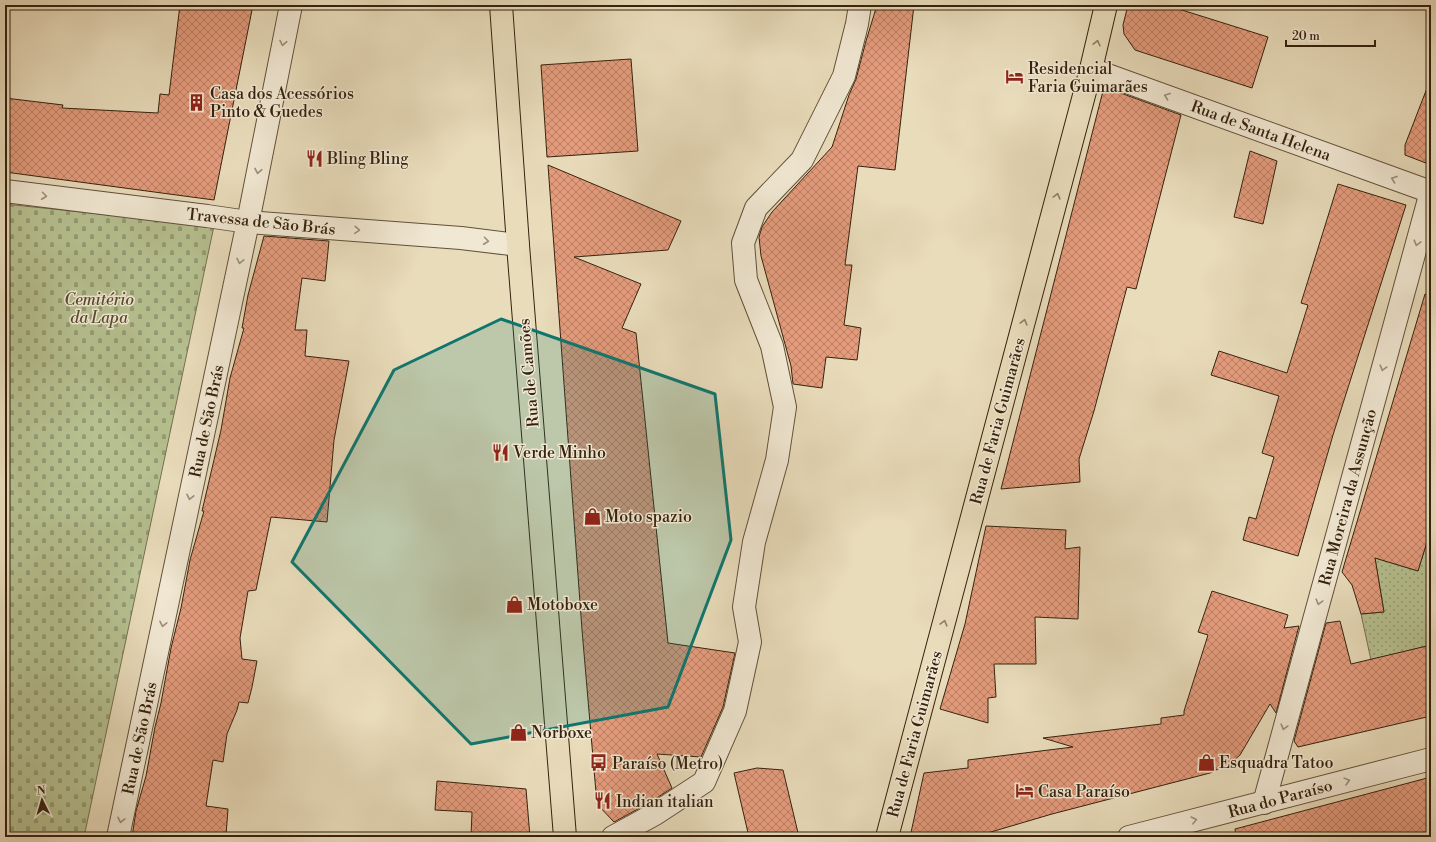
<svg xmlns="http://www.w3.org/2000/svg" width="1436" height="842" font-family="'Libre Bodoni',serif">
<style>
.grass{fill:url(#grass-dots);stroke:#76714f}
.cemetery{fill:url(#cemetery-stones);stroke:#76714f}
.building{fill:url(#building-cross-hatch);stroke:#35220e}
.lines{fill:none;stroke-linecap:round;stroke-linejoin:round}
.minor-casing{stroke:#625039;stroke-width:24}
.major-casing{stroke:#35220e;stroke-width:24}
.minor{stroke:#f1e8d3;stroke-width:22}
.major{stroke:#e9dcbb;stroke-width:22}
.oneway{stroke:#9c8f7a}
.oneway2{stroke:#8f7f64}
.marked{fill:#0f766e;fill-opacity:0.2;stroke:#0f766e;stroke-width:3;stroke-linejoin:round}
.labels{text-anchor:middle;stroke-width:3;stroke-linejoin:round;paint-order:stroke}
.poi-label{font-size:16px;fill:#35220e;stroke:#f1e8d3;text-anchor:start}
.street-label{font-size:16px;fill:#35220e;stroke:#f1e8d3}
.park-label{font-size:16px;font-style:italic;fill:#554a2e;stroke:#f1e8d3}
</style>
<defs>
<pattern id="grass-dots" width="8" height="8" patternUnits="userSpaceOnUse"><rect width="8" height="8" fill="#b6c090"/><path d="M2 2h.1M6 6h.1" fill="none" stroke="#959c74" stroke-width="1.8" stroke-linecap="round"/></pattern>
<pattern id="cemetery-stones" width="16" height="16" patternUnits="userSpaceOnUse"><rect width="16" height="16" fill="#b6c090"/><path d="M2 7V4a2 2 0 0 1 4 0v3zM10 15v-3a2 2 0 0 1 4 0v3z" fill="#959c74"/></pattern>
<pattern id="building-cross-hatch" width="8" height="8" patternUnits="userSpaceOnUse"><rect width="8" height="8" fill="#e59c7d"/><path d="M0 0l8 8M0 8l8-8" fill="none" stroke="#ba7f65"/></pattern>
</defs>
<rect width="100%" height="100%" fill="#e9dcbb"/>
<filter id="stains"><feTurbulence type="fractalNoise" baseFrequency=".005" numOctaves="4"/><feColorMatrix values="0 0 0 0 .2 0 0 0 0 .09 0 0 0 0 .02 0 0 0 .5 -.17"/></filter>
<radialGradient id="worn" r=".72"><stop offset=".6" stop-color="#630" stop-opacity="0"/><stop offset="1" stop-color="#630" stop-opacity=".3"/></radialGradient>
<!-- grass -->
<path class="grass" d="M1431,529V645L1371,660L1361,614L1384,612L1375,558L1418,571Z"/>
<!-- cemetery -->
<path class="cemetery" d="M5,204L214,226L84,837H5Z"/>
<!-- building -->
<g class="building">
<path d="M180,5H253L214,200L5,172V98L63,105L62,108L158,113L160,94L169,95Z"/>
<path d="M877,5H914L895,170L858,166L845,265H852L844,325L861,328L857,360L826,357L822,388L793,384L791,366L761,256L759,237L762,227L772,212L832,147L849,95L856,79L866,41Z"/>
<path d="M1128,5H1166L1268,37L1252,88L1135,50L1124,34L1123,25Z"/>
<path d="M631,59L638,151L547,157L541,65Z"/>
<path d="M1429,83H1431V165L1405,155V145Z"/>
<path d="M1104,87L1181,115L1136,289L1127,287L1094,411L1079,459L1080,482L1001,489Z"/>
<path d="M1250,151L1277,161L1263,224L1234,217Z"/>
<path d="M548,165L681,221L668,250L574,257L641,284L622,328L636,333L668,643L735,653L723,707L701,757L657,754L672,788L649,803L614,822L597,804L582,630Z"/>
<path d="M1338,184L1406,205L1333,435L1298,556L1243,540L1249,517L1256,519L1274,457L1262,453L1279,396L1211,375L1219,351L1287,373L1308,305L1301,303Z"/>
<path d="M264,236L329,241L325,281L302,278L295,330H307L305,356L349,361L334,440L327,522L271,517L256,590L248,591L240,638L242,659L257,661L252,687L248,703L239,702L237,710L227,734L223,762L213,760L206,806L228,809L226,835L162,832L161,837H132L136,811L146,776L155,727L161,703L171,648L181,608L190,560L204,511H202L221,430L230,378L244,328H242L248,295Z"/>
<path d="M1425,294L1431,295V529L1418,571L1375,558L1384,612L1361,614L1352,585L1342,572Z"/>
<path d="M986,526L1066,530L1065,549L1080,547L1078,619L1035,617L1036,664H994L996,697L988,698V723L940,709L965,624Z"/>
<path d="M1212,591L1288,615L1284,628L1299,626L1276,713L1270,704L1240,755L1232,762L1210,773L1052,814L991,832L970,837H910L924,773L968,768V760L1073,747L1043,738L1161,724V718L1184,715V711L1208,635L1198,632Z"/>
<path d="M1340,621L1351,664L1431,645V716L1298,747L1294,741L1326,623Z"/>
<path d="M757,768L783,770L799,837H749L734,773Z"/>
<path d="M1431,777V837H1236L1235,829Z"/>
<path d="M437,781L526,789L530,837H471L472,812L435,810Z"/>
</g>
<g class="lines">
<defs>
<g id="minor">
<path d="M1091,69L1431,192"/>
<path d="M5,191L207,216L248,222L461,238L518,245"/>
<path d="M1264,803L1431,192"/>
<path d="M118,837L248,222L291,5"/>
<path d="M613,837L655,814L704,782L735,711L750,642L744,607L754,542L777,460L785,407L772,346L746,280L743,243L756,208L802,160L844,76L857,24L860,5"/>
<path d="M1129,837L1431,759"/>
</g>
<g id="major">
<path d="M501,5L518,245L565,837"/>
<path d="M887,837L1091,69L1106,5"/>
</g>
</defs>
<!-- minor casing -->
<use href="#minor" class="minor-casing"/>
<!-- major casing -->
<use href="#major" class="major-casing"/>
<!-- minor -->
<use href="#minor" class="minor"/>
<!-- major -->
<use href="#major" class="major"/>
</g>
<!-- one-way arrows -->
<defs><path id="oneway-chevron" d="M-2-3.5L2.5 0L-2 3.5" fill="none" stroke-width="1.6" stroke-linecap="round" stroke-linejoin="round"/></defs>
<g class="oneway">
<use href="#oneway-chevron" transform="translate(283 43) rotate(101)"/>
<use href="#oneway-chevron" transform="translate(1167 96) rotate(-160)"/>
<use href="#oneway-chevron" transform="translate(258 171) rotate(101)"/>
<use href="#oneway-chevron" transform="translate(1394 179) rotate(-160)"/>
<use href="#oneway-chevron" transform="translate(44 196) rotate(7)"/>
<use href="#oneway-chevron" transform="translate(357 230) rotate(4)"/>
<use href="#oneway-chevron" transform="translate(486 241) rotate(7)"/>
<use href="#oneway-chevron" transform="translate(1417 243) rotate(105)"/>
<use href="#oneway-chevron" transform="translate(240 261) rotate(102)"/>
<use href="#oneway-chevron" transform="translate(1383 368) rotate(105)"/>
<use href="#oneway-chevron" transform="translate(190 497) rotate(102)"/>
<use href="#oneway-chevron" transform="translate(1319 602) rotate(105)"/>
<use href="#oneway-chevron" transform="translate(163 624) rotate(102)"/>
<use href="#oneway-chevron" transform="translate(1284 727) rotate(105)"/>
<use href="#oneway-chevron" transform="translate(1347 781) rotate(-15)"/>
<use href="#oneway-chevron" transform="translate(121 820) rotate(102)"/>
<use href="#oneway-chevron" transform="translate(1194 820) rotate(-14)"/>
</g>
<g class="oneway2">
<use href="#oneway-chevron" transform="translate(1097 43) rotate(-77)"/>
<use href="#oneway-chevron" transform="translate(1057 196) rotate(-75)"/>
<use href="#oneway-chevron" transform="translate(1024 322) rotate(-75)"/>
<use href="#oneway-chevron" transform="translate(944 623) rotate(-75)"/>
</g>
<!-- marked area -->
<path class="marked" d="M501,319L715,394L731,540L668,707L471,744L292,562L394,370Z"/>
<!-- icons -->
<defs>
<symbol id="hotel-bare" viewBox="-9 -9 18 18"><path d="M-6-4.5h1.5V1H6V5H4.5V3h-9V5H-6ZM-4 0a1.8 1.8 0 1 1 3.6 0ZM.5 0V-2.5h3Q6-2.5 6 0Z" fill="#8f2418" stroke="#f1e8d3" stroke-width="2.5" paint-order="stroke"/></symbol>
<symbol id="building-bare" viewBox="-9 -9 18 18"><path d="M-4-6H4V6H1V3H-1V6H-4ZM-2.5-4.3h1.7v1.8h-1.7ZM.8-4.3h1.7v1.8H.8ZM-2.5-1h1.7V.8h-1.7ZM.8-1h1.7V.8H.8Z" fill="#8f2418" stroke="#f1e8d3" stroke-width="2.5" paint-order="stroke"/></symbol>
<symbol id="restaurant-bare" viewBox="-9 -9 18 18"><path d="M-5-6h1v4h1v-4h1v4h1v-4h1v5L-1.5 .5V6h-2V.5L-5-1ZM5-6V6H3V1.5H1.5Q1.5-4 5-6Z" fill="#8f2418" stroke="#f1e8d3" stroke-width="2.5" paint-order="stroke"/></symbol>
<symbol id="shop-bare" viewBox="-9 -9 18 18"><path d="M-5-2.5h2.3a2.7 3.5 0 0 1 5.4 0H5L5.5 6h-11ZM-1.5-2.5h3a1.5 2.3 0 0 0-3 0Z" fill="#8f2418" stroke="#f1e8d3" stroke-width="2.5" paint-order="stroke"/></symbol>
<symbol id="bus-bare" viewBox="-9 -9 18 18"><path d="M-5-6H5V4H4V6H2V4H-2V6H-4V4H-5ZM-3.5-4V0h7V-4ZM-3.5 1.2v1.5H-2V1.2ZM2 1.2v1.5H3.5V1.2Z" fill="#8f2418" stroke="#f1e8d3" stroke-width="2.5" paint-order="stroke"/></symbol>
</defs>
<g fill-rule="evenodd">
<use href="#hotel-bare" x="1002" y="64" width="25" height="25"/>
<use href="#building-bare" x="184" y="90" width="25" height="25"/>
<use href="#restaurant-bare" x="302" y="146" width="25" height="25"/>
<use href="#restaurant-bare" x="488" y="440" width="25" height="25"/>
<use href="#shop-bare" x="580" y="504" width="25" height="25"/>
<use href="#shop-bare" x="502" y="592" width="25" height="25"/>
<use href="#shop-bare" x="506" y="720" width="25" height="25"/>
<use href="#shop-bare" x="1194" y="750" width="25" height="25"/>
<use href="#bus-bare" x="586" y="750" width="25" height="25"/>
<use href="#hotel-bare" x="1012" y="778" width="25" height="25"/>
<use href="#restaurant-bare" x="590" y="788" width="25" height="25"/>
</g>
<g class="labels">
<!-- poi labels -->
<g class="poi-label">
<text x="1028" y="74">Residencial<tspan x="1028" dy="18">Faria Guimarães</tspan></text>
<text x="210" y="99">Casa dos Acessórios<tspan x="210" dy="18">Pinto &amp; Guedes</tspan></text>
<text x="327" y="164">Bling Bling</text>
<text x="513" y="458">Verde Minho</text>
<text x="605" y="522">Moto spazio</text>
<text x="527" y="610">Motoboxe</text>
<text x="531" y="738">Norboxe</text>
<text x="1219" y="768">Esquadra Tatoo</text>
<text x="612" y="769">Paraíso (Metro)</text>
<text x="1038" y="797">Casa Paraíso</text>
<text x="616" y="807">Indian italian</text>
</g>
<!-- street labels -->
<g class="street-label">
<text transform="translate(1261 130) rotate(20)" y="6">Rua de Santa Helena</text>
<text transform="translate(261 221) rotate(6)" y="6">Travessa de São Brás</text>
<text transform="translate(528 373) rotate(-95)" y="6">Rua de Camões</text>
<text transform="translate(206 421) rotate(-78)" y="6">Rua de São Brás</text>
<text transform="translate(997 421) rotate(-75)" y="6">Rua de Faria Guimarães</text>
<text transform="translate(1347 497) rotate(-75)" y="6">Rua Moreira da Assunção</text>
<text transform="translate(914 734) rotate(-75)" y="6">Rua de Faria Guimarães</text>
<text transform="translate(139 738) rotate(-78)" y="6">Rua de São Brás</text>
<text transform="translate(1280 798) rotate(-15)" y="6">Rua do Paraíso</text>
</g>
<!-- park labels -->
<g class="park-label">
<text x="99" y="305">Cemitério<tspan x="99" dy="18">da Lapa</tspan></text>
</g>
</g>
<!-- margin -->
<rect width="1436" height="842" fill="none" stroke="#e9dcbb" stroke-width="20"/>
<rect x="6" y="6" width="1424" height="830" fill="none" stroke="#35220e" stroke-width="2"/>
<rect x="10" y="10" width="1416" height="822" fill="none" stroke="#35220e"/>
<!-- north arrow -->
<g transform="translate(42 800) rotate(355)" stroke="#f1e8d3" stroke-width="3" paint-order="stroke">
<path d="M0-3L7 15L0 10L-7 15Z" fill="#35220e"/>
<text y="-6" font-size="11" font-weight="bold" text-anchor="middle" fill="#35220e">N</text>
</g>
<!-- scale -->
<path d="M1286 40v6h89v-6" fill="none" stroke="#35220e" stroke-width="2"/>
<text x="1292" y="40" font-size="12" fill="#35220e" stroke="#f1e8d3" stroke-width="3" paint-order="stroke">20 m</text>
<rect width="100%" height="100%" filter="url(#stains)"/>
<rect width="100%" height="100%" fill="url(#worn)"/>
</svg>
